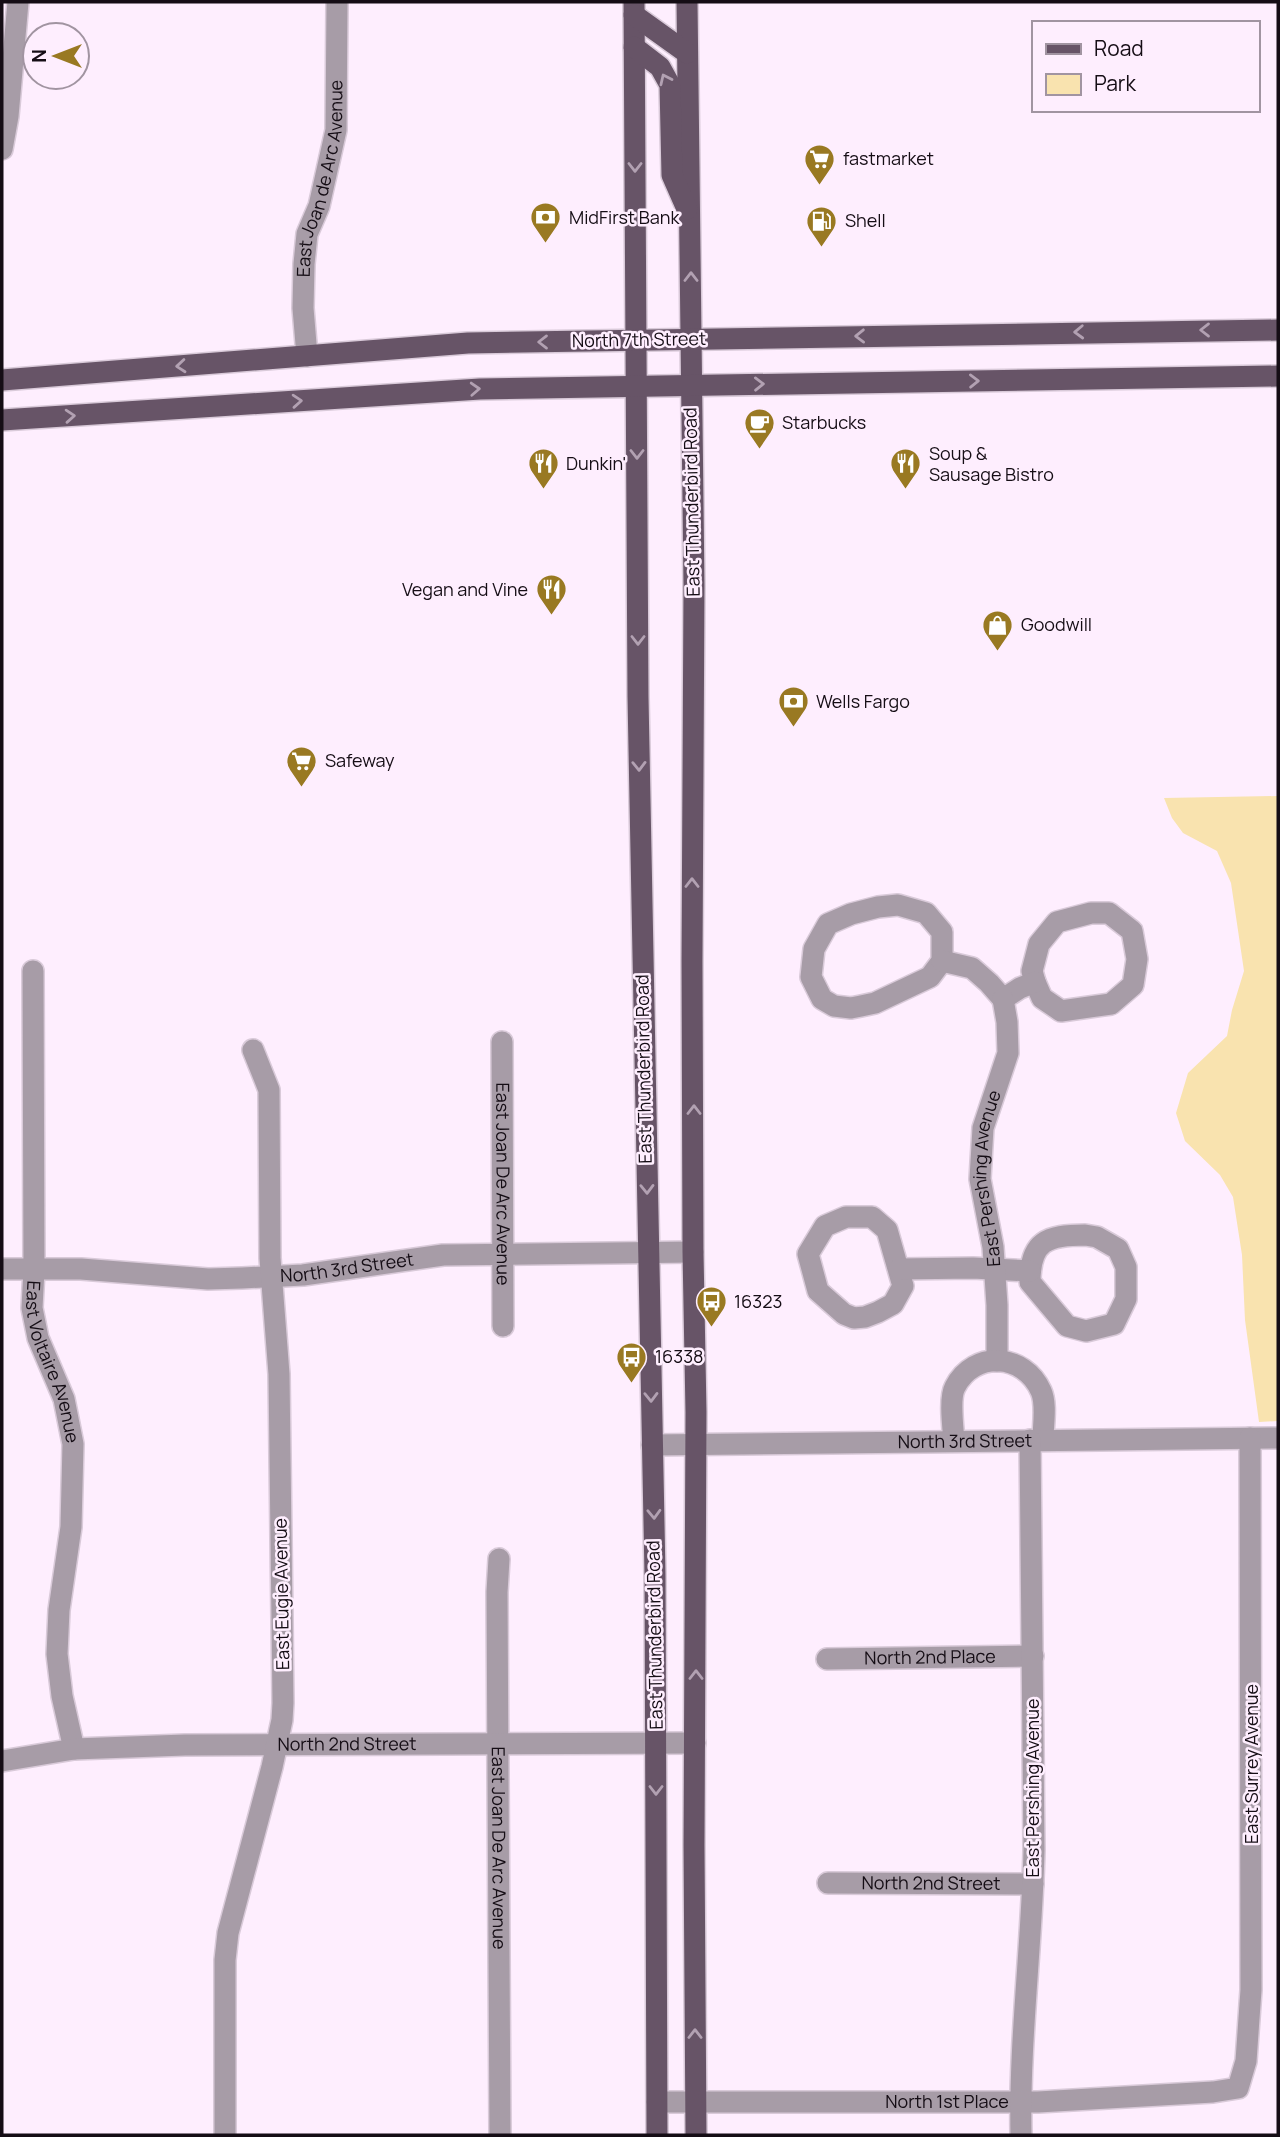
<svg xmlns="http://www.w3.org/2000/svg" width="1280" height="2137" font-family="Manrope,sans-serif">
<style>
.green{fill:#f9e3af}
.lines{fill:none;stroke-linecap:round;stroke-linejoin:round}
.minor-casing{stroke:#d9cad9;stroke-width:24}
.major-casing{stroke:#d9cad9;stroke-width:24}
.minor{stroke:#a79ca7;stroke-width:21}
.major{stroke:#675467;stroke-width:21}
.oneway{stroke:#b2a1b2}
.labels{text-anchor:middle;stroke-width:5;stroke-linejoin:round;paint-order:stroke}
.poi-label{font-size:18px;fill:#150d15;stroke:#feeefe;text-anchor:start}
.street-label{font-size:18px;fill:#150d15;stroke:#feeefe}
</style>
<rect width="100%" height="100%" fill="#feeefe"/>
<!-- green -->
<path class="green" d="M1278,796V1421L1259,1422L1245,1320L1242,1255L1233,1197L1220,1175L1185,1141L1176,1113L1188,1073L1227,1036L1232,1010L1244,971L1231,883L1217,851L1183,833L1172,818L1164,798Z"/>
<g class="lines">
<defs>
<g id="minor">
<path d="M2,149L8,116L18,2"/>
<path id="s1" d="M307,356L303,308L304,264L307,234L319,206L336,130L337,2"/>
<path d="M898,905L926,913L942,932V961L930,977L875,1003L861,1006L851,1008L834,1006L822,999L811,977L814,949L828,924L851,914L878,907Z"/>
<path d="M1091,913H1109L1132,931L1137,959L1133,985L1111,1004L1061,1011L1042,998L1035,982L1032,971L1039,944L1057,922Z"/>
<path d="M942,961L972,968L989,983L1003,999L1020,988L1035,982"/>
<path id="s2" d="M33,971L34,1269L32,1308L38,1338L64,1399L73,1444L71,1527L59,1610L57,1654L62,1696L74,1749"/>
<path id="s3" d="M502,1042L503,1326"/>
<path d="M846,1217H872L887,1230L903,1286L893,1304L878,1312L865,1317L854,1318L844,1314L818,1291L808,1254L825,1226Z"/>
<path d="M1085,1235L1097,1237L1118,1249L1126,1267V1299L1114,1324L1086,1331L1067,1326L1030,1282C1030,1241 1047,1235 1085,1235Z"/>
<path id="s4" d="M2,1269H81L208,1279L242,1278L303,1275L443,1255L693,1252"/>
<path d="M899,1269L973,1268L1030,1271"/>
<path id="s5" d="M997,1361V1305L993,1247L980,1179L983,1128L1008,1053L1007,1022L1003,999"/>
<path d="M954,1441C953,1428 949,1398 955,1387C974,1350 1024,1353 1041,1391C1047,1404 1043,1425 1043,1439"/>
<path id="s6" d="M652,1445L1278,1438"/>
<path id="s7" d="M499,1559L497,1592L500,2135"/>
<path id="s8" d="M827,1659L1033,1656"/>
<path id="s9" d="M2,1761L74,1749L185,1745L695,1743"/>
<path id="s10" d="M828,1883L1033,1884"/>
<path id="s11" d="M657,2102H1038L1213,2092L1238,2088L1246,2061L1251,1990L1250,1438"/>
<path d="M225,2135V1960L228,1933L272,1767L282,1720L283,1703L279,1374L270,1258L269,1090L253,1050"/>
<path d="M1021,2135C1019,2040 1032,1945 1034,1850L1030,1440"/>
</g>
<g id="major">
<path d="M634,2L638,697L655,1575L657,2135"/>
<path d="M687,2L694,586L692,961L693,1252L696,1412L694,1845L696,2135"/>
<path d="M634,15L687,53"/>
<path d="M634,47L660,67L670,85L672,175L687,209"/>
<path d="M2,380L468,343L1278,330"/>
<path d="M2,420L480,389L1278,376"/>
</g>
</defs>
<!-- minor casing -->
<use href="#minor" class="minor-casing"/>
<!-- major casing -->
<use href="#major" class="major-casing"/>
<!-- minor -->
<use href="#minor" class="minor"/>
<!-- major -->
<use href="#major" class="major"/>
</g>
<!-- one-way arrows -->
<defs><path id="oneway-chevron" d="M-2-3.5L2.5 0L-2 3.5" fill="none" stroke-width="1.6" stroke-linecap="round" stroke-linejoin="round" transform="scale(1.75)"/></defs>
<g class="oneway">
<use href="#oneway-chevron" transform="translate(665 79) rotate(-115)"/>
<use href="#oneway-chevron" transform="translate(635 167) rotate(90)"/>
<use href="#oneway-chevron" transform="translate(691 277) rotate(-90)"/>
<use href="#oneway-chevron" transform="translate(1205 330) rotate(180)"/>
<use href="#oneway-chevron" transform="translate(1079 332) rotate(178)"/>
<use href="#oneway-chevron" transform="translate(860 336) rotate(179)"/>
<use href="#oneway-chevron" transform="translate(543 342) rotate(180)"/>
<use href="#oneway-chevron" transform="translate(181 366) rotate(175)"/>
<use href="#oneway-chevron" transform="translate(974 381) rotate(-1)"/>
<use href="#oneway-chevron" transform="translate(759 384) rotate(-1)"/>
<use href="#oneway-chevron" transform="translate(475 389) rotate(-3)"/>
<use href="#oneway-chevron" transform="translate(297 401) rotate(-4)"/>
<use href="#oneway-chevron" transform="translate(70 416) rotate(-4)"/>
<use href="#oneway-chevron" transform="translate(637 454) rotate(90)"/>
<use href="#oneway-chevron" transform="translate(638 640) rotate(90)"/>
<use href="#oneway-chevron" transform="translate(639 766) rotate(89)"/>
<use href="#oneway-chevron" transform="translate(692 883) rotate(-90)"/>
<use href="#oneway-chevron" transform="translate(694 1110) rotate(-90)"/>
<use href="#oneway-chevron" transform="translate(647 1189) rotate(89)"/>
<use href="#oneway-chevron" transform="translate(651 1397) rotate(89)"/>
<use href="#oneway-chevron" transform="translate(654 1514) rotate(88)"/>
<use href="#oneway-chevron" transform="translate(696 1675) rotate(-90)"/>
<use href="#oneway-chevron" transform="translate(656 1790) rotate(90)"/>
<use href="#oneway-chevron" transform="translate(695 2034) rotate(-90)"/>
</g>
<!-- icons -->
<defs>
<symbol id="supermarket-pin" viewBox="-11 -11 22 30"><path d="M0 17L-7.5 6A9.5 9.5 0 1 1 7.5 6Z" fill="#997922" stroke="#feeefe"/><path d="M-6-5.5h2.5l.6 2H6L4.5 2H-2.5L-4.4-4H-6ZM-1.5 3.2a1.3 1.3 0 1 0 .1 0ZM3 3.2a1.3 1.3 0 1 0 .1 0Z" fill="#fff"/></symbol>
<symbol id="bank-pin" viewBox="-11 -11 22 30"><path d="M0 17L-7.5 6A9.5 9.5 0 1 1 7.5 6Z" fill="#997922" stroke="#feeefe"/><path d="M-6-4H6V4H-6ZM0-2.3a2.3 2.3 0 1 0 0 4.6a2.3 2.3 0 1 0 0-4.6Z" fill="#fff"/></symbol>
<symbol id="fuel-pin" viewBox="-11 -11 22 30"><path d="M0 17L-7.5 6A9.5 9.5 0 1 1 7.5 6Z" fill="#997922" stroke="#feeefe"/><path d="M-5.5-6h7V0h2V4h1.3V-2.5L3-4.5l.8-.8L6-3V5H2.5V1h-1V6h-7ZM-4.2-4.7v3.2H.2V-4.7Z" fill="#fff"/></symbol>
<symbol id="cafe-pin" viewBox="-11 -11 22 30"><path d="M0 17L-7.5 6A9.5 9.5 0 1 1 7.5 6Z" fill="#997922" stroke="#feeefe"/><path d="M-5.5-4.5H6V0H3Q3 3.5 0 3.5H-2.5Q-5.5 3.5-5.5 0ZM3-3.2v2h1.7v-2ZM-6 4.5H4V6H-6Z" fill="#fff"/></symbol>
<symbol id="restaurant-pin" viewBox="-11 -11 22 30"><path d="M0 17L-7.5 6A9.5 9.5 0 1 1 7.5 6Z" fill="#997922" stroke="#feeefe"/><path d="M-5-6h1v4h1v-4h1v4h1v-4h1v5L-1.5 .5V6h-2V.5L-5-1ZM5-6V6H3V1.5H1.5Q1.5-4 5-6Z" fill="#fff"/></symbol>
<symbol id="shop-pin" viewBox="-11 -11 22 30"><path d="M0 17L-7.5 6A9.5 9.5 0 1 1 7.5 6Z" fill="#997922" stroke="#feeefe"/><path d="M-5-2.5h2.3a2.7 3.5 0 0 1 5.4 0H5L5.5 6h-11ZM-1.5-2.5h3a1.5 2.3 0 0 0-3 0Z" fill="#fff"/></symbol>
<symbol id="bus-pin" viewBox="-11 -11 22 30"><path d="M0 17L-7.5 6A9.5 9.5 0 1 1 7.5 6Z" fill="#997922" stroke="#feeefe"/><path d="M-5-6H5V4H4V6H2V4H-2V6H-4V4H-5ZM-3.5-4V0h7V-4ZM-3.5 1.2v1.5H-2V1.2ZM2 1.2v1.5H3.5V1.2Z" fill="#fff"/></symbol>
</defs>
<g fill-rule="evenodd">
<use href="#supermarket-pin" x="802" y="142" width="35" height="47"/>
<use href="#bank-pin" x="528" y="200" width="35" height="47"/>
<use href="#fuel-pin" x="804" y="204" width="35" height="47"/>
<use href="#cafe-pin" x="742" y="406" width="35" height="47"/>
<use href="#restaurant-pin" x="526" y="446" width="35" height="47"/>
<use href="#restaurant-pin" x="888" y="446" width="35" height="47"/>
<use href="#restaurant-pin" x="534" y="572" width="35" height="47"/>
<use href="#shop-pin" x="980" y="608" width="35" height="47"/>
<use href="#bank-pin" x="776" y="684" width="35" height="47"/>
<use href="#supermarket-pin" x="284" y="744" width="35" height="47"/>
<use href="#bus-pin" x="694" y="1284" width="35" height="47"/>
<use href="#bus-pin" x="614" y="1340" width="35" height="47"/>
</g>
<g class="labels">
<!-- poi labels -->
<g class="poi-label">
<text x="843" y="165">fastmarket</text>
<text x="569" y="224">MidFirst Bank</text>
<text x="845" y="227">Shell</text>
<text x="782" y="429">Starbucks</text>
<text x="929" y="460">Soup &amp;<tspan x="929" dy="21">Sausage Bistro</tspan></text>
<text x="566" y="470">Dunkin'</text>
<text x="528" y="596" text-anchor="end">Vegan and Vine</text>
<text x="1021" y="631">Goodwill</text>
<text x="816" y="708">Wells Fargo</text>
<text x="325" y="767">Safeway</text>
<text x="734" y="1308">16323</text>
<text x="655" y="1363">16338</text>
</g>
<!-- street labels -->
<g class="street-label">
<text dy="6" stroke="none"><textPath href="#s1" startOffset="180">East Joan de Arc Avenue</textPath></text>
<text transform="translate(639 340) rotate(-1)" y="6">North 7th Street</text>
<text transform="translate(692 502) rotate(-91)" y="6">East Thunderbird Road</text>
<text transform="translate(644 1069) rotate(-91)" y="6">East Thunderbird Road</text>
<text dy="6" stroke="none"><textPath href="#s5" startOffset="184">East Pershing Avenue</textPath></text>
<text dy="6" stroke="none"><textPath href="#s3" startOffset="142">East Joan De Arc Avenue</textPath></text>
<text dy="6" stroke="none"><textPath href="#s4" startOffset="346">North 3rd Street</textPath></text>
<text dy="6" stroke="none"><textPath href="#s2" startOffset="394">East Voltaire Avenue</textPath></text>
<text dy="6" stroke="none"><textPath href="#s6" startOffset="313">North 3rd Street</textPath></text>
<text transform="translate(282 1594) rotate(-91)" y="6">East Eugie Avenue</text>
<text transform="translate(655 1635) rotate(-91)" y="6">East Thunderbird Road</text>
<text dy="6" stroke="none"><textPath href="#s8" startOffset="103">North 2nd Place</textPath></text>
<text dy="6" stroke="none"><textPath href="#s9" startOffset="346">North 2nd Street</textPath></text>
<text transform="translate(1252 1764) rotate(-90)" y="6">East Surrey Avenue</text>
<text transform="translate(1033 1788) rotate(-90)" y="6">East Pershing Avenue</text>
<text dy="6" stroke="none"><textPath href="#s7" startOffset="289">East Joan De Arc Avenue</textPath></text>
<text dy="6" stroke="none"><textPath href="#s10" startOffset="103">North 2nd Street</textPath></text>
<text dy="6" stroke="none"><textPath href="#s11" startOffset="290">North 1st Place</textPath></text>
</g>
</g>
<!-- border -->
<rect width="1280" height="2137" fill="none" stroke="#150d15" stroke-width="7"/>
<!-- legend -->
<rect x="1032" y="21" width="228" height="91" fill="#feeefe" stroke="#a194a1" stroke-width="2"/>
<rect x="1046" y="44" width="35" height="10" fill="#675467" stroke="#a194a1" stroke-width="2"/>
<text x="1094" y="56" font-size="21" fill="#150d15">Road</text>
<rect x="1046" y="74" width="35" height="21" fill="#f9e3af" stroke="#a194a1" stroke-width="2"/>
<text x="1094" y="91" font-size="21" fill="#150d15">Park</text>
<!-- north arrow -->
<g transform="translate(56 56) rotate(270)"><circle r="33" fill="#feeefe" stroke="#a194a1" stroke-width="2"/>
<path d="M0-5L12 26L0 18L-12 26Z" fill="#997922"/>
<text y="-10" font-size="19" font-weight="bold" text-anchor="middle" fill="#150d15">N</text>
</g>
</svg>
